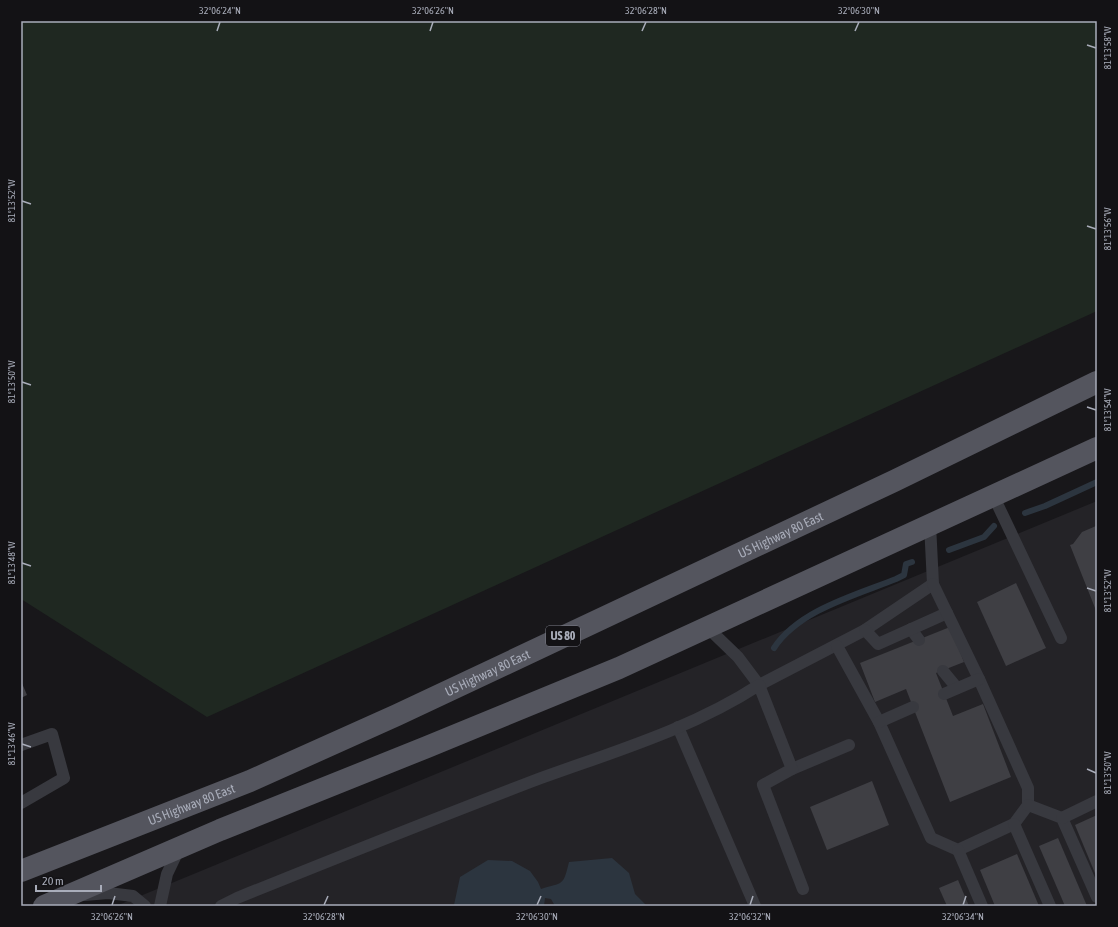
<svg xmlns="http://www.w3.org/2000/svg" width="1118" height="927" font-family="'Asap Condensed',sans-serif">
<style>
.built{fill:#242327}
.green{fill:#1f2821}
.water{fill:#2c353f}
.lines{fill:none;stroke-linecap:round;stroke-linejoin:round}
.stream{stroke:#2c353f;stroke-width:6}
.building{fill:#3f3f44}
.service{stroke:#38393f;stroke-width:12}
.primary{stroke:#54555e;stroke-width:22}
.ticks{fill:none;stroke:#a9adba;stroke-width:1.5}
.labels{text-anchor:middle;stroke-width:3.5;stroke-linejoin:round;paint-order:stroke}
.shield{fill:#131215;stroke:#7c7e88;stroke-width:1}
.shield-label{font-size:12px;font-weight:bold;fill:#a9adba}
.street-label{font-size:13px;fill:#a9adba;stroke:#131215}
.neatline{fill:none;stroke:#a9adba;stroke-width:1.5}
.ticks-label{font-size:10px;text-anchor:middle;fill:#a9adba}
</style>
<rect width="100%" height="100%" fill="#18171a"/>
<!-- built -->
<path class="built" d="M1097,501V906H116L797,625Z"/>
<!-- green -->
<path class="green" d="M21,21H1097V311L207,717L21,599Z"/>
<!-- water -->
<path class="water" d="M612,858L629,873L635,894L647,906H555L551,899L545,898L544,906L454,905L460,877L488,860L512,861L530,871L538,882L541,889C563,882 563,887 569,862Z"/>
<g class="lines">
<!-- stream -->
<g class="stream">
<path d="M1025,513L1045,506L1097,482"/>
<path d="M949,550L984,537L994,526"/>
<path d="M774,648C799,610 856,595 896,579L904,575L906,564L912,562"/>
</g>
</g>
<!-- building -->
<g class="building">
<path d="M1096,526L1097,527V613L1070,545L1073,544L1082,532Z"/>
<path d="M1016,583L1046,648L1006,666L977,602Z"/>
<path d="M950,627L964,662L936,673L953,716L983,704L1011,777L950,802L906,689L875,702L860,663Z"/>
<path d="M21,681L27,695L21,698Z"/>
<path d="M872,781L889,825L827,850L810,807Z"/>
<path d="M1097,815V878L1075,825Z"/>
<path d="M1058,838L1087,906H1065L1039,846Z"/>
<path d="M1017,854L1039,906H995L980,870Z"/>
<path d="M958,880L969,906H947L939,888Z"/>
</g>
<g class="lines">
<!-- service -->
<g class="service">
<path d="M993,495L1061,638"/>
<path d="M707,627L738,657L759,685L865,630L933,584L930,524"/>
<path d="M911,629L919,640"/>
<path d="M865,630L878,644L947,613"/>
<path d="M837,646L879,722L931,838L958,850L1014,824L1028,805V788L979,679L933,584"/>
<path d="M943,671L957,688"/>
<path d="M944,694L979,679"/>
<path d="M879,722L913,707"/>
<path d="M678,727L755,906"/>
<path d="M21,745L52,734L64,778L21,803"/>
<path d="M792,769L849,745"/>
<path d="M1028,805L1062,818L1097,897"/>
<path d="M1062,818L1097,801"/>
<path d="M1014,824L1050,906"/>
<path d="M958,850L982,906"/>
<path d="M85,895L108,893L133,896L145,906"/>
<path d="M160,906L167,874L179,849"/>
<path d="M221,906L237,898C336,858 434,819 533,781C609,753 690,730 759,685L792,769L763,785L803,889"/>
</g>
<!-- primary -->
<g class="primary">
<path id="s1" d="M21,871L250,781L397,715L894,481L1097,382"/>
<path d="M44,906L220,830L427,747L619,668L1097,448"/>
</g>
</g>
<!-- ticks -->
<path class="ticks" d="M217,31L220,22M430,31L433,22M642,31L646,22M855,31L859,22M1087,45L1096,48M22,201L31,204M1087,226L1096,229M22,382L31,385M1087,407L1096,410M22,563L31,566M1087,588L1096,591M22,744L31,747M1087,769L1096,773M112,905L115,896M324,905L328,896M537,905L541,896M750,905L753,896M963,905L966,896"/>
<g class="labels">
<!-- shield labels -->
<rect class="shield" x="546" y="626" width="34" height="20" rx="3"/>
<g class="shield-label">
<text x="563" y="640">US 80</text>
</g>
<!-- street labels -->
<g class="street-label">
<text dy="5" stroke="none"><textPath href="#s1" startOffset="831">US Highway 80 East</textPath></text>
<text dy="5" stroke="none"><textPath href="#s1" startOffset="507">US Highway 80 East</textPath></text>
<text dy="5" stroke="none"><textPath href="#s1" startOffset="183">US Highway 80 East</textPath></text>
</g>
</g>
<!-- border -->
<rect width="1118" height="927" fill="none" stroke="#131215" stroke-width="44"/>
<!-- scale -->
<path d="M36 885v6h65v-6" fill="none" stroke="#a9adba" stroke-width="2"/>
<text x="42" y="885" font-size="12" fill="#a9adba" stroke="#131215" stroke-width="3" paint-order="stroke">20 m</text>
<rect x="22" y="22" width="1074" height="883" class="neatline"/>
<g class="ticks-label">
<text x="220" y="14">32°06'24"N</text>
<text x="433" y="14">32°06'26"N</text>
<text x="646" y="14">32°06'28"N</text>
<text x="859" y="14">32°06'30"N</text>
<text transform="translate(1107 48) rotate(-90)" y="4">81°13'58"W</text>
<text transform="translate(11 201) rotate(-90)" y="4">81°13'52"W</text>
<text transform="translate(1107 229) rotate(-90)" y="4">81°13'56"W</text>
<text transform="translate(11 382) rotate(-90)" y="4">81°13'50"W</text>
<text transform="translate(1107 410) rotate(-90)" y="4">81°13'54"W</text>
<text transform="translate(11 563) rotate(-90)" y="4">81°13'48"W</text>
<text transform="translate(1107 591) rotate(-90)" y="4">81°13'52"W</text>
<text transform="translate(11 744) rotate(-90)" y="4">81°13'46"W</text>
<text transform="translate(1107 773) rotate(-90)" y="4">81°13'50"W</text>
<text x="112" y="920">32°06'26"N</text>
<text x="324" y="920">32°06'28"N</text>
<text x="537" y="920">32°06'30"N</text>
<text x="750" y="920">32°06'32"N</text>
<text x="963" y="920">32°06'34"N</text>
</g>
</svg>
